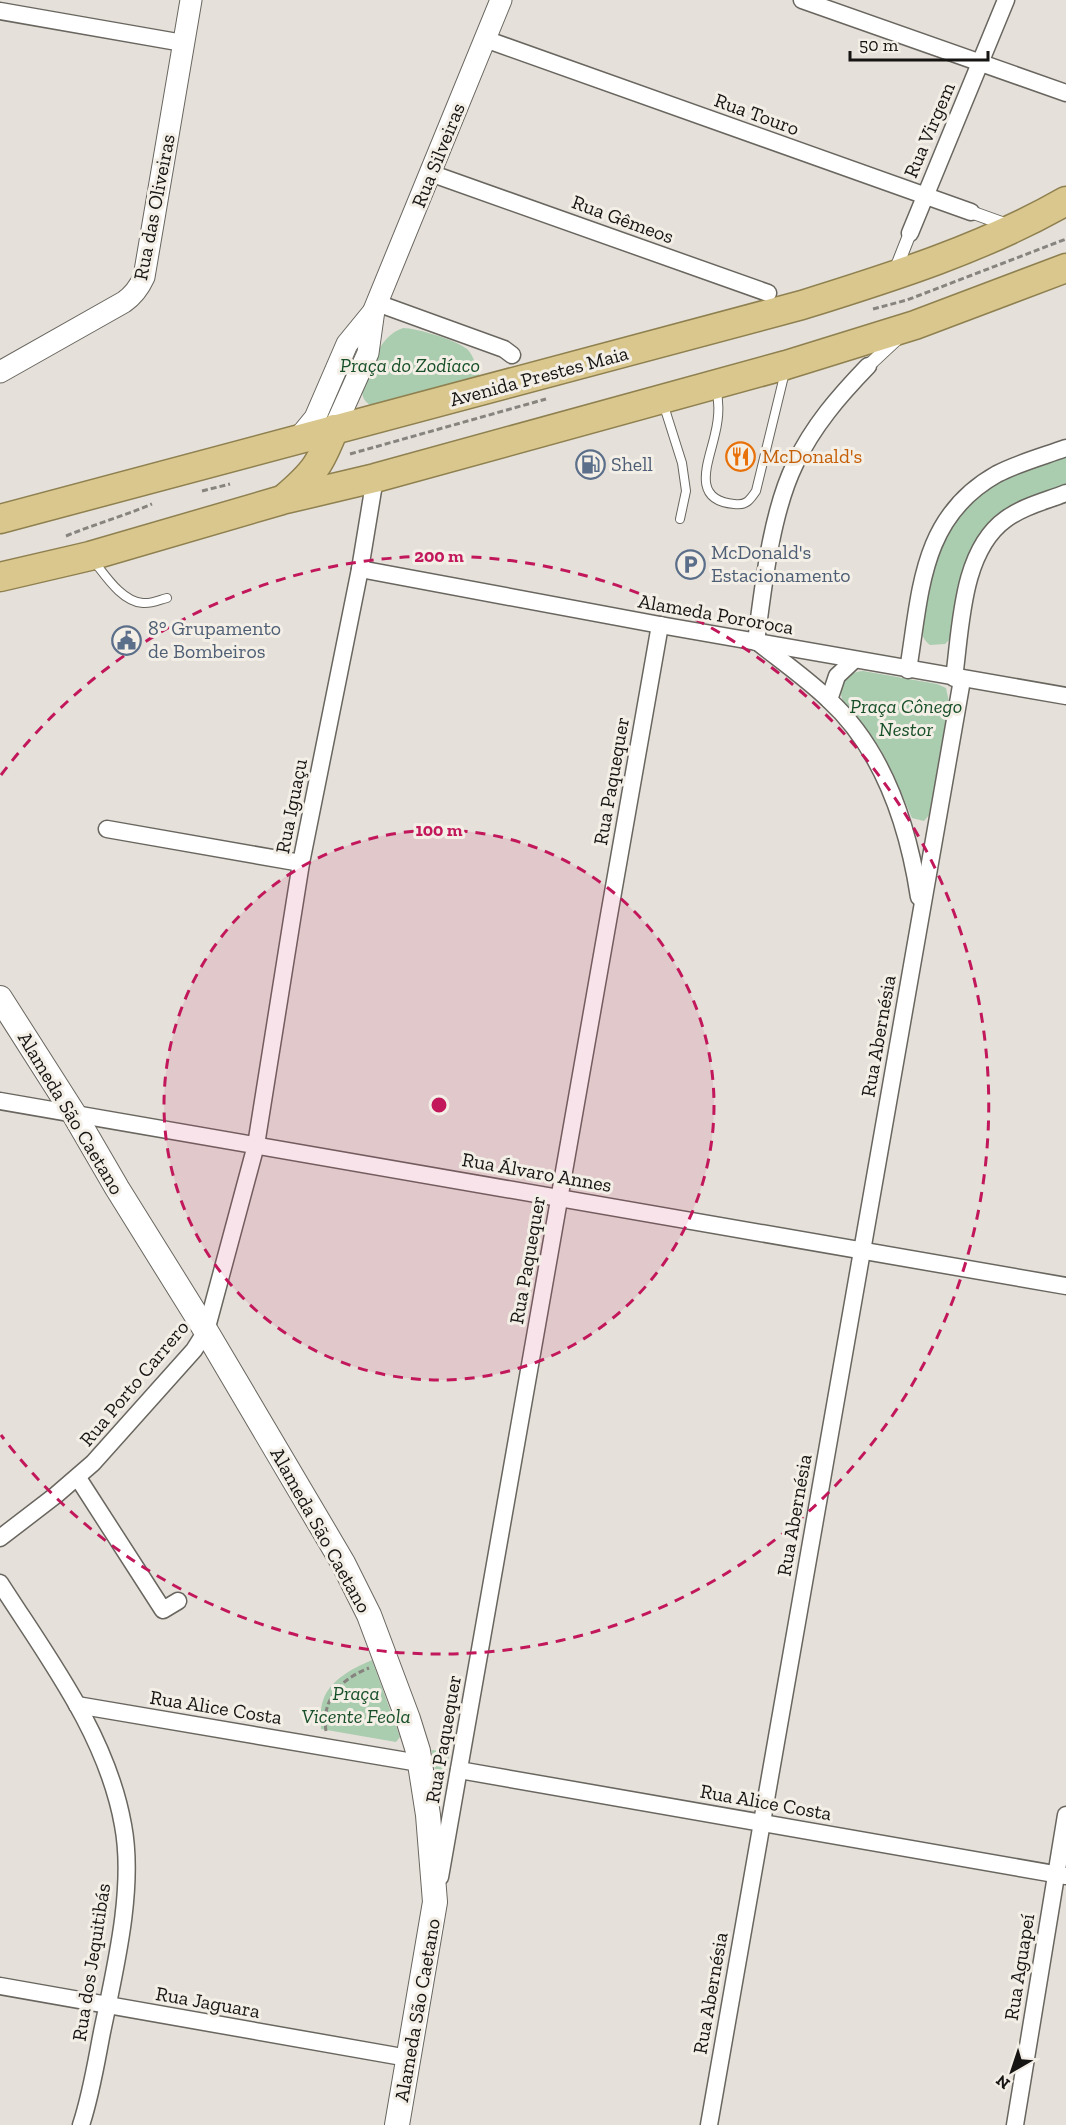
<svg xmlns="http://www.w3.org/2000/svg" width="1066" height="2125" font-family="'Zilla Slab',serif">
<style>
.green{fill:#aaccaf}
.lines{fill:none;stroke-linecap:round;stroke-linejoin:round}
.service-casing{stroke:#69665f;stroke-width:10}
.pedestrian-casing{stroke:#69665f;stroke-width:14}
.minor-casing{stroke:#69665f;stroke-width:19}
.tertiary-casing{stroke:#69665f;stroke-width:23}
.secondary-casing{stroke:#69665f;stroke-width:26}
.trunk-casing{stroke:#8f8050;stroke-width:31}
.path{stroke:#87847f;stroke-width:3;stroke-dasharray:6 3;stroke-linecap:butt}
.service{stroke:#fff;stroke-width:8}
.pedestrian{stroke:#fff;stroke-width:12}
.minor{stroke:#fff;stroke-width:16}
.tertiary{stroke:#fff;stroke-width:21}
.secondary{stroke:#fff;stroke-width:24}
.trunk{stroke:#dac78e;stroke-width:28}
.ring{fill:none;stroke:#c2185b;stroke-width:3;stroke-dasharray:10 8}
.labels{text-anchor:middle;stroke-width:6;stroke-linejoin:round;paint-order:stroke}
.street-label{font-size:20px;fill:#171513;stroke:#f3efe7}
.park-label{font-size:20px;font-style:italic;fill:#174f27;stroke:#f3efe7}
.food-label{font-size:20px;fill:#c56008;stroke:#f3efe7;text-anchor:start}
.service-label{font-size:20px;fill:#4e5e75;stroke:#f3efe7;text-anchor:start}
.centre{fill:#c2185b;stroke:#f3efe7;stroke-width:3}
.ring-label{font-size:18px;text-anchor:middle;font-weight:bold;fill:#c2185b;stroke:#f3efe7;stroke-width:6;stroke-linejoin:round;paint-order:stroke}
</style>
<rect width="100%" height="100%" fill="#e5e1da"/>
<!-- green -->
<g class="green">
<path d="M403,328C416,328 461,341 469,351C475,359 478,372 481,382L375,408C367,403 363,401 362,392C371,368 377,337 403,328Z"/>
<path d="M1066,455V485C1022,501 984,512 967,562C959,587 958,614 950,639L945,644L930,645C922,639 922,634 922,625C934,564 944,509 1005,478C1024,469 1046,463 1066,455Z"/>
<path d="M863,671L937,684L946,688L949,702L929,815L924,821L912,818C900,790 889,760 871,735C863,723 843,710 841,694C839,680 850,672 863,671Z"/>
<path d="M372,1660L400,1737L396,1742L321,1729C321,1721 320,1712 322,1704C328,1680 352,1669 372,1660Z"/>
<path d="M431,1750L450,1752L440,1802L432,1752Z"/>
</g>
<g class="lines">
<defs>
<g id="service">
<path d="M716,388C720,404 719,418 715,434C709,462 690,500 734,504C746,506 750,500 756,491L785,372"/>
<path d="M663,403L682,463L686,491L680,519"/>
<path d="M93,560C105,575 122,602 143,603C151,604 159,600 167,598"/>
</g>
<g id="pedestrian">
<path d="M971,212L1010,226"/>
<path d="M895,271L910,233"/>
<path d="M868,366L898,338"/>
</g>
<g id="minor">
<path d="M802,0L1066,93"/>
<path d="M0,11L183,43"/>
<path d="M485,39L971,212"/>
<path d="M430,173L768,293"/>
<path d="M910,233L1006,0"/>
<path d="M377,303L504,349L512,355"/>
<path d="M360,569L660,625L1066,696"/>
<path d="M756,642C763,588 771,513 795,464C813,426 839,396 868,366"/>
<path d="M760,644C783,662 807,679 828,699C884,750 908,825 919,897"/>
<path d="M908,670C921,592 920,517 997,474C1018,463 1044,456 1066,448"/>
<path d="M954,678C961,628 961,551 1006,519C1024,506 1046,501 1066,493"/>
<path d="M829,700L837,676L854,660"/>
<path d="M107,829L301,863"/>
<path d="M0,1101L1066,1286"/>
<path d="M78,1478L163,1610L178,1601"/>
<path d="M0,1538L56,1495L93,1463L194,1350L206,1331L256,1145L301,863L360,569L375,478"/>
<path d="M0,1583C48,1658 107,1735 123,1825C135,1888 115,1969 102,2032C96,2063 91,2095 81,2125"/>
<path d="M77,1705L419,1763"/>
<path d="M459,1770L1066,1876"/>
<path d="M440,1877L660,625"/>
<path d="M0,1986L408,2058"/>
<path d="M709,2125L962,680"/>
<path d="M1015,2125L1066,1815"/>
</g>
<g id="tertiary">
<path d="M0,372L124,302C134,295 139,288 144,277L191,0"/>
<path d="M334,429L368,353L374,310L501,0"/>
<path d="M297,440L315,418L347,344L374,311"/>
</g>
<path id="secondary" d="M0,998L74,1114L117,1188L206,1331L343,1563L369,1615L408,1719L418,1751L428,1815L435,1902L397,2125"/>
<g id="trunk">
<path d="M286,497C315,472 320,464 334,429"/>
<path d="M0,519L802,305C892,277 984,248 1066,201"/>
<path d="M0,577L90,556L282,500L375,478L786,365L915,325L1066,268"/>
</g>
</defs>
<!-- service casing -->
<use href="#service" class="service-casing"/>
<!-- pedestrian casing -->
<use href="#pedestrian" class="pedestrian-casing"/>
<!-- minor casing -->
<use href="#minor" class="minor-casing"/>
<!-- tertiary casing -->
<use href="#tertiary" class="tertiary-casing"/>
<!-- secondary casing -->
<use href="#secondary" class="secondary-casing"/>
<!-- trunk casing -->
<use href="#trunk" class="trunk-casing"/>
<!-- path -->
<g class="path">
<path d="M873,309L907,300L1066,239"/>
<path d="M350,454L546,399"/>
<path d="M202,491L230,484"/>
<path d="M66,536C95,524 124,516 152,504"/>
<path d="M326,1731C321,1699 341,1679 369,1668"/>
</g>
<!-- service -->
<use href="#service" class="service"/>
<!-- pedestrian -->
<use href="#pedestrian" class="pedestrian"/>
<!-- minor -->
<use href="#minor" class="minor"/>
<!-- tertiary -->
<use href="#tertiary" class="tertiary"/>
<!-- secondary -->
<use href="#secondary" class="secondary"/>
<!-- trunk -->
<use href="#trunk" class="trunk"/>
</g>
<!-- distance rings -->
<circle cx="439" cy="1105" r="275" fill="#c2185b" fill-opacity=".12"/>
<g class="ring">
<circle cx="439" cy="1105" r="275"/>
<path d="M1 775A549 549 0 1 1 1 1435"/>
</g>
<!-- icons -->
<defs>
<symbol id="restaurant-ring" viewBox="-11 -11 22 22"><circle r="9.5" fill="#f3efe7" stroke="#e8710a" stroke-width="1.5"/><path d="M-5-6h1v4h1v-4h1v4h1v-4h1v5L-1.5 .5V6h-2V.5L-5-1ZM5-6V6H3V1.5H1.5Q1.5-4 5-6Z" fill="#e8710a"/></symbol>
<symbol id="fuel-ring" viewBox="-11 -11 22 22"><circle r="9.5" fill="#f3efe7" stroke="#5c6f8a" stroke-width="1.5"/><path d="M-5.5-6h7V0h2V4h1.3V-2.5L3-4.5l.8-.8L6-3V5H2.5V1h-1V6h-7ZM-4.2-4.7v3.2H.2V-4.7Z" fill="#5c6f8a"/></symbol>
<symbol id="parking-ring" viewBox="-11 -11 22 22"><circle r="9.5" fill="#f3efe7" stroke="#5c6f8a" stroke-width="1.5"/><path d="M-3.5-5.5H1a3.5 3.5 0 0 1 0 7H-1V5.5H-3.5ZM-1-3.4V-.6H.8a1.4 1.4 0 0 0 0-2.8Z" fill="#5c6f8a"/></symbol>
<symbol id="civic-ring" viewBox="-11 -11 22 22"><circle r="9.5" fill="#f3efe7" stroke="#5c6f8a" stroke-width="1.5"/><path d="M-.6-6.5H3V-4.5H.6V-3L4-1V1h2V6H-6V1h2V-1L-.6-3ZM-1.2 2.5V6h2.4V2.5Z" fill="#5c6f8a"/></symbol>
</defs>
<g fill-rule="evenodd">
<use href="#restaurant-ring" x="724" y="440" width="33" height="33"/>
<use href="#fuel-ring" x="574" y="448" width="33" height="33"/>
<use href="#parking-ring" x="674" y="548" width="33" height="33"/>
<use href="#civic-ring" x="110" y="624" width="33" height="33"/>
</g>
<g class="labels">
<!-- street labels -->
<g class="street-label">
<text transform="translate(757 114) rotate(20)" y="7">Rua Touro</text>
<text transform="translate(929 130) rotate(-67)" y="7">Rua Virgem</text>
<text transform="translate(438 155) rotate(-68)" y="7">Rua Silveiras</text>
<text transform="translate(154 207) rotate(-79)" y="7">Rua das Oliveiras</text>
<text transform="translate(623 219) rotate(20)" y="7">Rua Gêmeos</text>
<text transform="translate(539 376) rotate(-15)" y="7">Avenida Prestes Maia</text>
<text transform="translate(716 614) rotate(10)" y="7">Alameda Pororoca</text>
<text transform="translate(611 781) rotate(-80)" y="7">Rua Paquequer</text>
<text transform="translate(291 806) rotate(-79)" y="7">Rua Iguaçu</text>
<text transform="translate(878 1036) rotate(-80)" y="7">Rua Abernésia</text>
<text transform="translate(71 1113) rotate(59)" y="7">Alameda São Caetano</text>
<text transform="translate(537 1172) rotate(10)" y="7">Rua Álvaro Annes</text>
<text transform="translate(527 1260) rotate(-80)" y="7">Rua Paquequer</text>
<text transform="translate(134 1383) rotate(-50)" y="7">Rua Porto Carrero</text>
<text transform="translate(794 1515) rotate(-80)" y="7">Rua Abernésia</text>
<text transform="translate(321 1530) rotate(61)" y="7">Alameda São Caetano</text>
<text transform="translate(216 1707) rotate(9)" y="7">Rua Alice Costa</text>
<text transform="translate(443 1739) rotate(-80)" y="7">Rua Paquequer</text>
<text transform="translate(766 1802) rotate(10)" y="7">Rua Alice Costa</text>
<text transform="translate(91 1962) rotate(-81)" y="7">Rua dos Jequitibás</text>
<text transform="translate(1019 1967) rotate(-81)" y="7">Rua Aguapeí</text>
<text transform="translate(710 1993) rotate(-80)" y="7">Rua Abernésia</text>
<text transform="translate(208 2002) rotate(10)" y="7">Rua Jaguara</text>
<text transform="translate(417 2010) rotate(-80)" y="7">Alameda São Caetano</text>
</g>
<!-- park labels -->
<g class="park-label">
<text x="410" y="372">Praça do Zodíaco</text>
<text x="906" y="713">Praça Cônego<tspan x="906" dy="23">Nestor</tspan></text>
<text x="356" y="1700">Praça<tspan x="356" dy="23">Vicente Feola</tspan></text>
</g>
<!-- food labels -->
<g class="food-label">
<text x="762" y="463">McDonald's</text>
</g>
<!-- service labels -->
<g class="service-label">
<text x="611" y="471">Shell</text>
<text x="711" y="559">McDonald's<tspan x="711" dy="23">Estacionamento</tspan></text>
<text x="148" y="635">8° Grupamento<tspan x="148" dy="23">de Bombeiros</tspan></text>
</g>
</g>
<circle cx="439" cy="1105" r="9" class="centre"/>
<g class="ring-label">
<text x="439" y="562">200 m</text>
<text x="439" y="836">100 m</text>
</g>
<!-- north arrow -->
<g transform="translate(1012 2071) rotate(219)" stroke="#f3efe7" stroke-width="4.5" paint-order="stroke">
<path d="M0-4.5L10 22L0 15L-10 22Z" fill="#171513"/>
<text y="-9" font-size="16" font-weight="bold" text-anchor="middle" fill="#171513">N</text>
</g>
<!-- scale -->
<path d="M850 51v9h138v-9" fill="none" stroke="#171513" stroke-width="3"/>
<text x="859" y="51" font-size="18" fill="#171513" stroke="#f3efe7" stroke-width="4.5" paint-order="stroke">50 m</text>
</svg>
